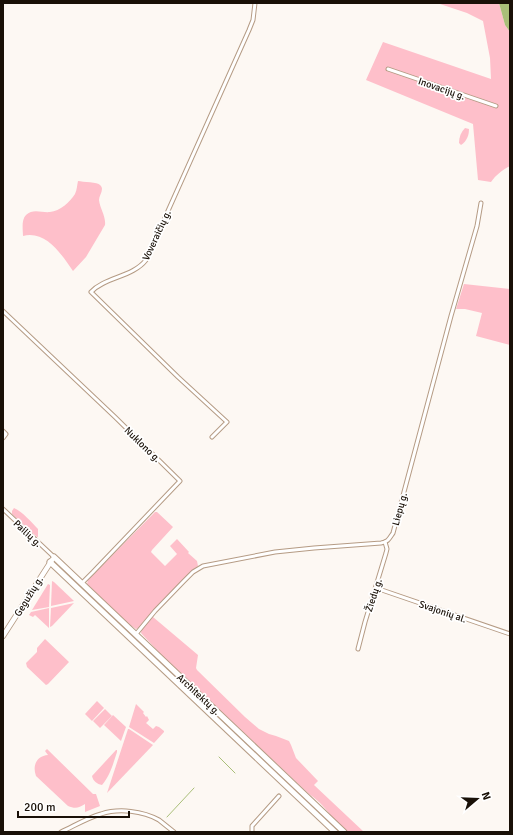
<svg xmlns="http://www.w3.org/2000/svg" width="513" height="835" font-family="Signika,sans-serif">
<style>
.green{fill:#febfca}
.water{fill:#aabf79}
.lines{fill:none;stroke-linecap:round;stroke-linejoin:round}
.stream{stroke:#aabf79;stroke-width:1}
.street-casing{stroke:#b59b84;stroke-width:5}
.secondary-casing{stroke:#b59b84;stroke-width:6}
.primary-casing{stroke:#b59b84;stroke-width:7}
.street{stroke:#fff;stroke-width:3}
.secondary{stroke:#fff;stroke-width:4.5}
.primary{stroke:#fff;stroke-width:5}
.labels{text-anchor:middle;stroke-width:3.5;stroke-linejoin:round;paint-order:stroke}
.street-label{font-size:10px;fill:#191007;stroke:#fff}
</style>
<rect width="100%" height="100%" fill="#fdf8f3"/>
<!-- green -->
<g class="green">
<path d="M437,3H499L505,25L510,32V166C502,170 496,175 491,182L478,180L473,124L366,80L383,42L491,79L490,58L483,21L467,13Z"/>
<path d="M465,128L469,129C469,135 467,141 461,145L459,143C459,137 461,132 465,128Z"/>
<path d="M78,181C83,182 98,182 100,185C105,189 99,195 99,200C100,209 106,216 105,225L86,257L73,271C62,255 46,230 23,236C23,230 21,220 26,215C33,208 42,213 50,212C60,211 70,202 75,194C77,190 77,185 78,181Z"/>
<path d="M464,284L510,289V345L476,336L482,313L465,309H456Z"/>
<path d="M14,508C23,512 31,522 38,529V537H37L12,514V511Z"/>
<path d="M155,512H157L173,527L152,550L151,552L165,566L177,554L170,546L177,539L189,552L188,553L197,561L198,566L194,569L143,622L139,628L136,629L127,623L87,584L88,580Z"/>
<path d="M60,565L177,677V678L59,566Z"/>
<path d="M52,581L54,582L74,601L51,606Z"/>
<path d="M48,584L50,585L49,607L32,610Z"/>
<path d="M74,603L52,626L50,627L51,608Z"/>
<path d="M49,608V628L35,615L33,617L29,615L31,612Z"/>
<path d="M153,617L198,655L196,668L197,670L245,717L259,729L269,734L276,736L289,741L291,745L296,758L318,781L314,785L364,832H348C344,828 339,823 334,819C325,809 321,802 309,794L166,660L141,633C141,626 149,621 153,617Z"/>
<path d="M45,639L69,662L48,684L46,685L27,667L26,663L37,652V648Z"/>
<path d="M180,680H181L341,832H339Z"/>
<path d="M97,701L104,708L92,721L85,714Z"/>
<path d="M136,704L144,712L143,713L146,717L147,716L149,720L146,723L153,729L156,726L159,727L164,731V732L154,743L129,727Z"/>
<path d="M105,709L112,716L100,728L93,721Z"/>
<path d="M113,715L126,727L121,741L104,725Z"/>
<path d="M128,729H129L153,745L107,793Z"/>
<path d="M47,749L93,794H96L100,806L85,812V804C79,808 75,809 68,806L36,776C32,765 37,756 48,755L45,751Z"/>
<path d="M116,750H117V752C113,764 110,776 102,785C97,784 93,781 92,776Z"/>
</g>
<!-- water -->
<path class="water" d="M499,3H510V32L505,25Z"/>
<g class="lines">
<!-- stream -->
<g class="stream">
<path d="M219,757L235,773"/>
<path d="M167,817L194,788"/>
</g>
<defs>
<g id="street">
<path d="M388,69L496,106"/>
<path d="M3,311L115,417L180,481L93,572L82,583"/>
<path d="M3,431L6,434L3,438"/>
<path d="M212,437L227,422L178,377L91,292C105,277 133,277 146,260L249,30L253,20L255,3"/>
<path d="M3,509L54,557"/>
<path d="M376,588L510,634"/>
<path d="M136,634L155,611L184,581L193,572L203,566L275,552L314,548L381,543C388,542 389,539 393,533L451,316L477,226L481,203"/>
<path d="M358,649L365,622L386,553L387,549L385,542"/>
<path d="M61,832C74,826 87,818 101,814C119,808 143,811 159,820C164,824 169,828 174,832"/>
<path d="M252,832V826L279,796"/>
</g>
<path id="secondary" d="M3,636L52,560"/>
<g id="primary">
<path d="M54,557L344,832"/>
<path d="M50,562L335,832"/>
</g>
</defs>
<!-- street casing -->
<use href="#street" class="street-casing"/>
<!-- secondary casing -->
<use href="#secondary" class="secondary-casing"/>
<!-- primary casing -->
<use href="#primary" class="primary-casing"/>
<!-- street -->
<use href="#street" class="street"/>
<!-- secondary -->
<use href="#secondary" class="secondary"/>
<!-- primary -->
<use href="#primary" class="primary"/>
</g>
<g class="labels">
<!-- street labels -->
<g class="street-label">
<text transform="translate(442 88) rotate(19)" y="4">Inovacijų g.</text>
<text transform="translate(156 235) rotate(-65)" y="4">Voveraičių g.</text>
<text transform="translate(143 444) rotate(44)" y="4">Nuklono g.</text>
<text transform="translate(399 509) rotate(-75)" y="4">Liepų g.</text>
<text transform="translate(28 533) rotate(43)" y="4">Pailių g.</text>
<text transform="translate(373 595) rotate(-72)" y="4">Žiedų g.</text>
<text transform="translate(28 596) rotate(-58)" y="4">Gegužių g.</text>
<text transform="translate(443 611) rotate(19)" y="4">Svajonių al.</text>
<text transform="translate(199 694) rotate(43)" y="4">Architektų g.</text>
</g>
</g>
<!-- border -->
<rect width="513" height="835" fill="none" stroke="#191007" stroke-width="8"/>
<!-- north arrow -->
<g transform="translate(477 799) rotate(71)" stroke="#ffffff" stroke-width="3" paint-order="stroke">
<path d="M0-3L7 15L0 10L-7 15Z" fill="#191007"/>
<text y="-6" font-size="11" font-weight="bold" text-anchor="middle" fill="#191007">N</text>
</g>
<!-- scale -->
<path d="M18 811v6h111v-6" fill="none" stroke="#191007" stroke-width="2"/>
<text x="24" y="811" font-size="12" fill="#191007" stroke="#ffffff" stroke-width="3" paint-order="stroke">200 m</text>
</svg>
